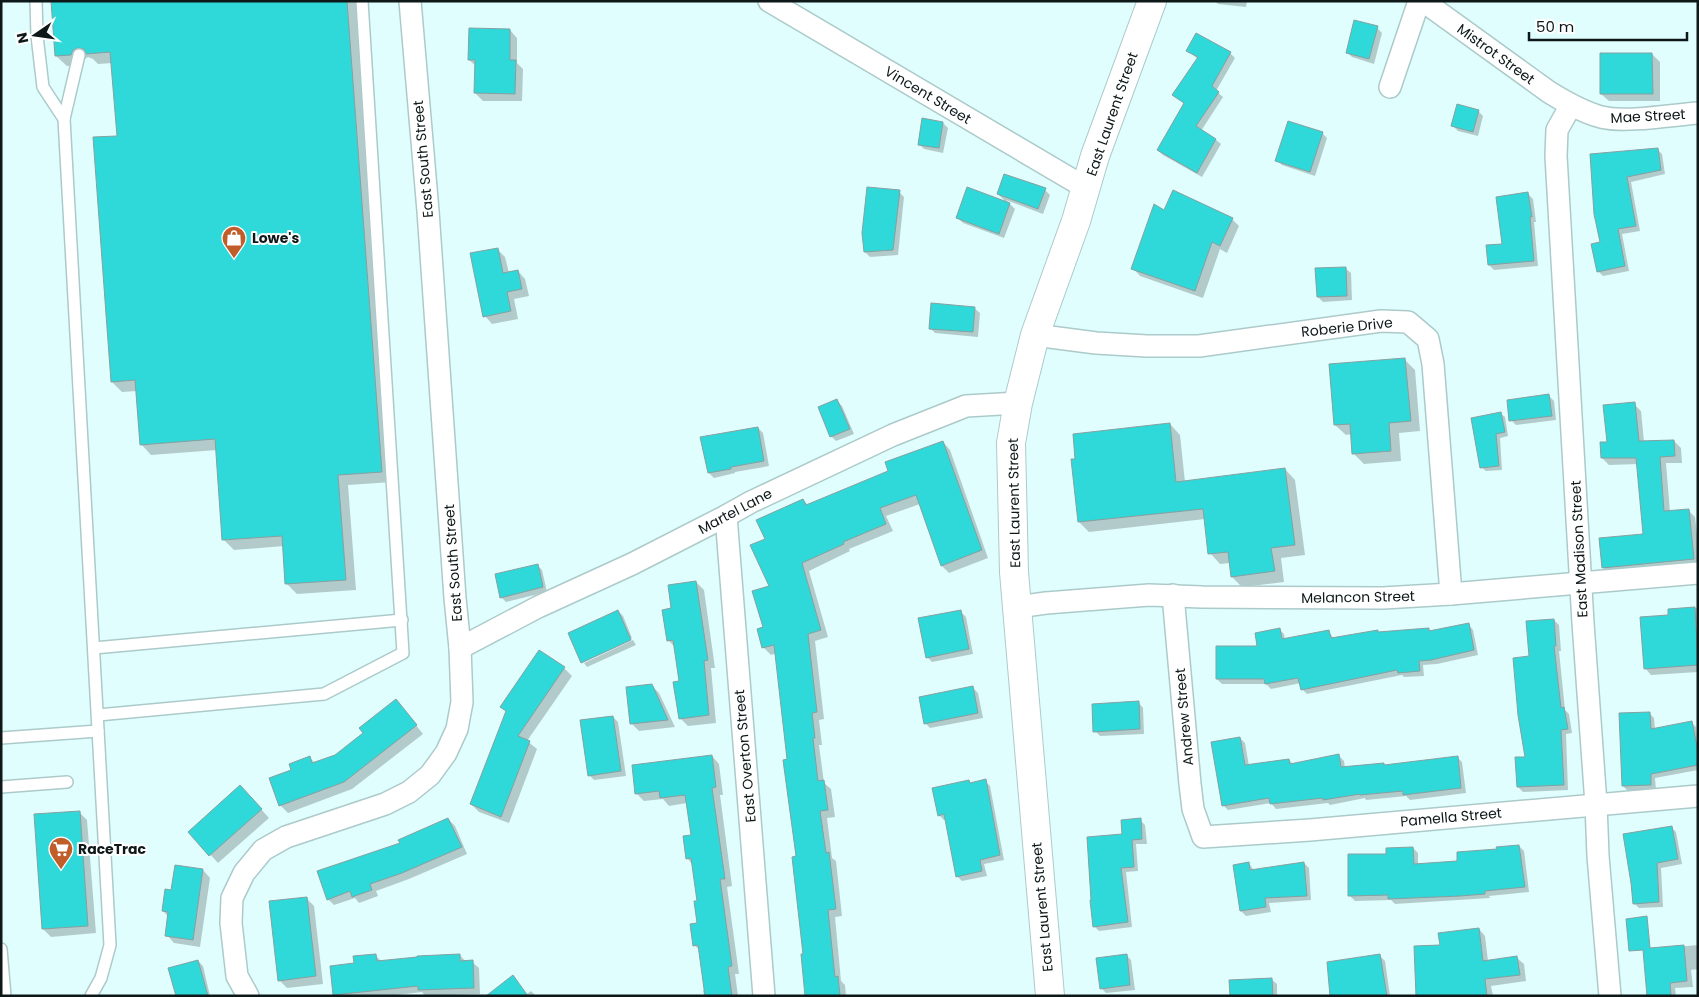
<svg xmlns="http://www.w3.org/2000/svg" width="1699" height="997" font-family="Poppins,sans-serif">
<style>
.shadow{fill:#0003}
.building{fill:#2fd8d9;stroke:#85a1a0}
.lines{fill:none;stroke-linecap:round;stroke-linejoin:round}
.lane-casing{stroke:#adcaca;stroke-width:14}
.street-casing{stroke:#adcaca;stroke-width:24}
.secondary-casing{stroke:#adcaca;stroke-width:30}
.lane{stroke:#fff;stroke-width:11}
.street{stroke:#fff;stroke-width:21}
.secondary{stroke:#fff;stroke-width:28}
.labels{text-anchor:middle;stroke-width:4;stroke-linejoin:round;paint-order:stroke}
.street-label{font-size:14px;fill:#0e1818;stroke:#fff}
.poi-label{font-size:14px;font-weight:bold;fill:#0e1818;stroke:#fff;text-anchor:start}
</style>
<rect width="100%" height="100%" fill="#dffefd"/>
<!-- shadow -->
<g class="shadow">
<path d="M52,1H356L392,482L348,485L356,590L297,594L287,584L284,546L234,550L223,539L217,450L151,455L141,444L137,391L122,392L112,382L118,137L112,63L98,64L93,59L88,57L83,60L82,65L67,66L56,56Z"/>
<path d="M1215,1H1247L1246,7L1218,4Z"/>
<path d="M1377,28L1382,33L1374,64L1352,57L1347,52Z"/>
<path d="M510,30L517,38V63L523,69L522,101H483L475,93L476,66L469,60Z"/>
<path d="M1188,51L1230,53L1235,58L1216,91L1223,97L1201,131L1216,140L1221,144L1202,177L1163,155L1158,150L1185,104L1174,95L1198,59Z"/>
<path d="M1652,54L1660,62V101H1609L1601,94Z"/>
<path d="M1478,111L1483,116L1478,136L1458,131L1453,126Z"/>
<path d="M943,123L948,128L943,153L924,149L919,144Z"/>
<path d="M1322,133L1327,138L1315,176L1282,165L1277,160Z"/>
<path d="M1657,149L1662,154L1665,174L1631,182L1640,231L1622,234L1629,271L1603,276L1598,271L1601,243L1591,155Z"/>
<path d="M1045,190L1050,195L1043,214L1006,200L1015,209L1004,238L963,223L958,218L1007,203L998,194Z"/>
<path d="M899,192L904,197L898,255L870,257L865,252Z"/>
<path d="M1528,194L1533,199L1536,222H1534L1538,266L1494,270L1489,265L1504,245Z"/>
<path d="M1165,211L1232,219L1239,226L1227,253L1220,249L1203,298L1140,276L1133,268Z"/>
<path d="M497,249L505,257L509,273L518,271L525,279L529,296L514,299L518,319L492,324L485,316Z"/>
<path d="M1345,268L1351,273L1352,300L1323,302L1318,297Z"/>
<path d="M974,308L980,313L978,337L935,333L930,328Z"/>
<path d="M1405,360L1415,370L1420,431L1399,433L1401,461L1364,464L1353,453L1352,434L1346,435L1335,425Z"/>
<path d="M1549,396L1554,401L1556,420L1516,425L1511,420Z"/>
<path d="M837,401L842,406L854,434L836,441L831,436Z"/>
<path d="M1634,404L1641,411L1644,442L1674,441L1681,448L1682,463H1666L1670,512L1688,510L1695,517L1698,543V566L1610,574L1603,567L1644,535L1638,464L1609,465L1602,458L1608,443Z"/>
<path d="M1500,413L1505,417L1508,436L1500,438L1502,470L1486,471L1481,467Z"/>
<path d="M1170,424L1180,435L1185,482L1285,469L1295,480L1305,555L1281,558L1284,582L1242,587L1232,577L1230,563L1220,564L1210,553L1205,519L1089,532L1079,522Z"/>
<path d="M758,428L763,433L769,466L735,472V473L714,478L709,473Z"/>
<path d="M943,442L950,450L988,558L949,573L942,566L920,504L886,516L893,531L849,549L850,551L809,571L828,637L815,641L824,719L819,720L822,745H819L824,783L831,789L835,817L827,818L832,858L836,861L842,916L835,917L841,981L845,985L846,996H806L798,858L777,653L771,655L763,647L764,628L771,587L767,539L803,500L808,505L890,472Z"/>
<path d="M537,565L542,570L547,592L506,602L501,597Z"/>
<path d="M696,582L704,590L715,668H711L716,723L688,726L680,718V682L675,647L668,640L673,609Z"/>
<path d="M1698,608V672L1651,675L1645,668L1670,616V610Z"/>
<path d="M618,611L623,616L632,638L583,661Z"/>
<path d="M961,612L966,617L973,654L932,662L927,657Z"/>
<path d="M1554,620L1559,625L1561,651H1559L1565,710L1569,714L1572,733L1566,734L1568,790L1523,792L1518,787L1527,758L1530,657Z"/>
<path d="M1468,624L1473,630L1478,655L1437,664L1423,665L1424,676L1404,677L1402,675L1307,694L1302,689L1301,683L1271,689L1266,684H1222L1217,679L1259,648L1279,629L1284,634L1285,639L1329,632L1334,639L1377,631L1379,633L1429,629L1431,632Z"/>
<path d="M633,640L636,645L587,667L584,663Z"/>
<path d="M564,668L572,676L527,741L537,749L509,823L479,812L471,804L507,712L502,707Z"/>
<path d="M651,685L659,693L675,727L639,731L631,723Z"/>
<path d="M973,688L978,693L983,718L930,728L925,723Z"/>
<path d="M396,700L423,734L352,789L288,813L280,805L292,771L310,758L315,763L335,756L364,733Z"/>
<path d="M1138,702L1143,708L1144,734L1100,736L1095,731Z"/>
<path d="M1649,713L1654,718L1655,729L1691,722L1696,727L1698,770L1655,778L1656,790L1628,791L1623,786Z"/>
<path d="M613,717L618,722L626,776L594,780L589,775Z"/>
<path d="M1240,738L1245,743L1249,766L1289,760L1293,764L1339,756L1344,761L1345,768L1384,764L1385,766L1457,757L1462,762L1466,793L1410,800L1406,796L1366,800L1365,798L1330,805L1328,803L1276,809L1271,803L1228,810L1223,805Z"/>
<path d="M712,756L719,764L723,795H720L732,886L727,887L739,974H735L738,996H704L703,990H706L700,950L694,945L699,924L698,902L693,865L687,858L692,836L687,803L669,806L663,799L644,801L637,794Z"/>
<path d="M968,781L971,784L985,781L990,786L1004,860L984,864L987,876L962,881L957,876L946,820H944L939,815Z"/>
<path d="M248,795L269,818L218,863L190,832Z"/>
<path d="M79,812L87,820L96,933L51,937L43,929Z"/>
<path d="M448,819L455,826L467,854L409,879L376,891L378,896L359,903L355,898L334,905L328,899L401,844Z"/>
<path d="M1140,820L1145,825L1147,844H1136L1138,871L1126,872L1132,927L1099,931L1094,926L1123,835Z"/>
<path d="M1671,827L1676,832L1682,864L1661,868L1663,907L1639,908L1634,903Z"/>
<path d="M1519,846L1524,851L1529,892L1489,896L1490,898L1395,904L1391,900L1355,901L1350,896L1387,855L1413,848L1418,853V865L1459,862L1498,850Z"/>
<path d="M1249,863L1254,871L1304,863L1309,868L1311,900L1269,903L1271,912L1246,916L1241,911L1234,866Z"/>
<path d="M203,870L210,878L200,947L174,943L167,935L169,917L163,911L172,892Z"/>
<path d="M306,898L314,906L323,984L287,988L279,980Z"/>
<path d="M1479,929L1485,936L1488,961L1517,958L1524,964L1526,981L1491,986L1493,996H1417L1441,946Z"/>
<path d="M1698,945V969L1691,970L1693,987L1675,988L1676,996H1648L1644,950Z"/>
<path d="M375,955L382,962L460,955L466,962H472L479,968L480,994L425,996L422,992L388,996H335L334,995L355,964Z"/>
<path d="M1126,955L1131,960L1135,990L1106,993L1101,988Z"/>
<path d="M1380,956L1385,961L1390,996H1331Z"/>
<path d="M198,961L203,966L210,996H177Z"/>
<path d="M513,977L527,994L531,991L536,996H493Z"/>
<path d="M1271,979L1277,984V996H1231Z"/>
</g>
<!-- building -->
<g class="building">
<path d="M51,1H347L382,472L338,475L346,580L285,584L282,536L222,540L215,439L140,445L135,380L111,382L93,137L117,136L110,52L86,54L84,49L77,48L73,50L71,55L55,56Z"/>
<path d="M1354,20L1378,26L1369,59L1346,53Z"/>
<path d="M469,28L510,29V60H516L515,94L474,93L475,60H468Z"/>
<path d="M1196,33L1231,52L1212,86L1219,92L1196,126L1216,139L1197,173L1157,150L1184,103L1172,95L1198,57L1186,51Z"/>
<path d="M1600,53H1652L1653,94H1600Z"/>
<path d="M1457,104L1479,110L1473,132L1451,126Z"/>
<path d="M922,118L943,122L939,148L918,145Z"/>
<path d="M1288,121L1323,132L1310,172L1275,161Z"/>
<path d="M1658,148L1661,170L1627,177L1636,226L1618,229L1625,266L1597,272L1591,244L1600,242L1594,214L1590,154Z"/>
<path d="M1004,174L1046,188L1038,209L997,194Z"/>
<path d="M867,187L900,190L893,250L864,252L862,233Z"/>
<path d="M967,187L1010,203L999,234L956,218Z"/>
<path d="M1173,190L1233,218L1220,246L1212,242L1195,291L1131,269L1154,204L1164,210Z"/>
<path d="M1528,192L1532,217H1530L1534,261L1488,265L1486,245L1502,244L1496,197Z"/>
<path d="M498,248L503,273L518,270L522,289L507,292L511,311L483,317L470,253Z"/>
<path d="M1346,267L1347,296L1317,297L1315,268Z"/>
<path d="M931,303L975,307L973,332L929,329Z"/>
<path d="M1405,358L1411,421L1389,423L1391,451L1352,454L1350,424L1334,425L1329,364Z"/>
<path d="M1549,394L1552,416L1509,421L1507,400Z"/>
<path d="M837,399L850,429L830,437L818,407Z"/>
<path d="M1635,402L1639,441L1674,440L1675,456L1660,457L1664,511L1689,509L1694,559L1602,568L1599,538L1643,534L1636,458H1601L1600,442H1607L1603,405Z"/>
<path d="M1501,412L1505,432L1496,434L1499,466L1480,468L1471,418Z"/>
<path d="M1170,423L1176,482L1285,468L1295,545L1271,548L1275,571L1231,577L1228,552L1208,554L1203,509L1078,522L1071,459H1075L1073,434Z"/>
<path d="M758,427L764,461L731,467V469L708,473L700,437Z"/>
<path d="M943,441L982,550L941,566L916,495L880,508L886,524L843,542L844,544L802,563L821,630L808,634L817,712L812,713L815,738H813L818,781L824,780L828,810L820,811L826,853L829,852L836,909L828,910L835,977L838,976L840,996H805L801,954H803L792,857L796,856L783,760L787,759L774,645L762,648L757,629L763,627L752,591L769,586L750,545L765,539L756,520L803,499L806,505L888,471L885,462Z"/>
<path d="M538,564L543,587L500,598L495,574Z"/>
<path d="M696,581L708,660L704,661L709,715L679,719L673,682L679,681L673,640L667,641L662,610L671,608L668,585Z"/>
<path d="M1695,607L1698,665L1644,669L1640,617L1668,615V609Z"/>
<path d="M618,610L631,640L581,663L568,633Z"/>
<path d="M961,610L969,649L926,658L918,618Z"/>
<path d="M1554,619L1556,646H1554L1561,708L1564,707L1568,729L1561,730L1564,785L1517,787L1515,757H1525L1518,715L1513,658L1529,656L1526,621Z"/>
<path d="M1469,623L1474,650L1431,660L1419,661L1420,671L1398,673L1397,670L1301,690L1298,678L1265,684L1264,679H1216V646H1257L1255,633L1280,628L1282,639L1329,630L1331,638L1378,630V632L1429,628V631Z"/>
<path d="M539,650L565,667L518,736L530,741L501,817L470,804L506,711L500,707Z"/>
<path d="M652,684L668,720L630,724L626,687Z"/>
<path d="M973,686L978,713L924,724L919,697Z"/>
<path d="M396,699L417,725L344,782L279,806L269,778L291,770L289,764L310,756L312,763L335,755L363,733L359,728Z"/>
<path d="M1139,701L1140,729L1093,732L1092,704Z"/>
<path d="M1650,712L1651,729L1692,721L1698,752V765L1651,774V785L1622,786L1619,713Z"/>
<path d="M613,716L621,771L588,776L580,720Z"/>
<path d="M1240,737L1245,765L1289,759L1290,764L1339,754L1341,767L1384,763V765L1458,756L1461,788L1403,795V791L1360,795V794L1323,800V798L1270,804L1269,798L1222,806L1211,742Z"/>
<path d="M712,755L716,787L712,788L725,879H720L732,966L728,967L732,996H705L698,945L693,946L690,924L697,923L694,901H697L691,858L686,859L683,836L691,835L685,795L660,798L659,791L635,794L632,765Z"/>
<path d="M986,779L1000,855L980,860L982,871L956,877L944,814L938,816L932,788L969,780L970,783Z"/>
<path d="M240,785L262,809L209,856L188,832Z"/>
<path d="M80,811L88,926L42,929L34,814Z"/>
<path d="M448,818L462,847L402,873L370,884L372,890L352,897L350,891L327,900L317,871L400,843L398,840Z"/>
<path d="M1141,818L1142,839L1132,840L1134,867L1121,868L1128,922L1093,927L1090,900H1091L1087,837L1122,834L1121,820Z"/>
<path d="M1672,826L1678,859L1657,863L1659,902L1633,904L1631,883L1623,834Z"/>
<path d="M1519,845L1525,887L1485,891V894L1460,896L1388,899V895L1348,896V854H1386V848L1413,847L1414,864L1457,861V852L1497,849L1496,847Z"/>
<path d="M1249,862L1250,870L1304,862L1307,896L1265,898L1266,907L1240,911L1233,865Z"/>
<path d="M175,865L203,869L193,940L165,936L168,912L162,911L165,889L171,890Z"/>
<path d="M307,897L316,976L278,981L269,901Z"/>
<path d="M1647,916L1650,948L1684,945L1687,981L1670,983L1671,996H1647L1643,950L1629,951L1626,919Z"/>
<path d="M1479,928L1483,961L1517,956L1520,975L1485,979L1487,996H1416L1414,946L1440,945L1438,933Z"/>
<path d="M376,954L377,961L417,957V956L460,954V961L473,960L474,988L418,990V986L333,995L330,966L354,963L353,956Z"/>
<path d="M1127,954L1130,985L1100,989L1096,958Z"/>
<path d="M1380,954L1387,996H1330L1327,962Z"/>
<path d="M198,960L208,996H176L168,968Z"/>
<path d="M513,975L528,996H486Z"/>
<path d="M1272,978L1273,996H1230L1229,980Z"/>
</g>
<g class="lines">
<defs>
<g id="lane">
<path d="M36,1L37,36L43,87L64,119L110,945L101,978L91,996"/>
<path d="M64,119L79,55"/>
<path d="M94,648L402,620"/>
<path d="M98,715L324,694L403,653L362,1"/>
<path d="M1,738L98,731"/>
<path d="M1,787L67,782"/>
<path d="M1,949L5,996"/>
</g>
<g id="street">
<path d="M769,1L1086,188"/>
<path d="M1423,1L1549,92C1565,102 1583,112 1601,117C1625,123 1672,115 1698,113"/>
<path d="M1390,87L1419,1"/>
<path d="M1571,105L1557,130L1556,156L1583,623L1596,804L1598,856L1610,996"/>
<path d="M1035,335L1096,343L1147,346H1199L1381,321L1408,322L1428,339L1433,364L1451,594"/>
<path d="M726,516L764,996"/>
<path d="M1173,595L1190,784L1193,809L1203,837L1310,830L1698,796"/>
<path d="M1017,607L1046,603L1149,595L1202,597L1383,598L1451,594L1698,573"/>
<path d="M460,648L538,607L632,564L726,516L751,502L893,435L966,406L1018,403"/>
<path d="M248,996L237,976L231,923L232,898L244,873L263,850L286,837L385,804L409,792L430,775L446,753L457,729L462,702L460,648L455,598L428,211L410,1"/>
</g>
<path id="secondary" d="M1050,996L1014,572L1011,443L1018,403L1035,335L1076,221L1095,156L1152,1"/>
</defs>
<!-- lane casing -->
<use href="#lane" class="lane-casing"/>
<!-- street casing -->
<use href="#street" class="street-casing"/>
<!-- secondary casing -->
<use href="#secondary" class="secondary-casing"/>
<!-- lane -->
<use href="#lane" class="lane"/>
<!-- street -->
<use href="#street" class="street"/>
<!-- secondary -->
<use href="#secondary" class="secondary"/>
</g>
<!-- icons -->
<defs>
<symbol id="shop-pin" viewBox="-11 -11 22 30"><path d="M0 17L-7.5 6A9.5 9.5 0 1 1 7.5 6Z" fill="#c15d28" stroke="#fff"/><path d="M-5-2.5h2.3a2.7 3.5 0 0 1 5.4 0H5L5.5 6h-11ZM-1.5-2.5h3a1.5 2.3 0 0 0-3 0Z" fill="#fff"/></symbol>
<symbol id="supermarket-pin" viewBox="-11 -11 22 30"><path d="M0 17L-7.5 6A9.5 9.5 0 1 1 7.5 6Z" fill="#c15d28" stroke="#fff"/><path d="M-6-5.5h2.5l.6 2H6L4.5 2H-2.5L-4.4-4H-6ZM-1.5 3.2a1.3 1.3 0 1 0 .1 0ZM3 3.2a1.3 1.3 0 1 0 .1 0Z" fill="#fff"/></symbol>
</defs>
<g fill-rule="evenodd">
<use href="#shop-pin" x="220" y="224" width="28" height="38"/>
<use href="#supermarket-pin" x="47" y="835" width="28" height="38"/>
</g>
<g class="labels">
<!-- street labels -->
<g class="street-label">
<text transform="translate(1496 54) rotate(36)" y="5">Mistrot Street</text>
<text transform="translate(928 95) rotate(31)" y="5">Vincent Street</text>
<text transform="translate(1112 114) rotate(-71)" y="5">East Laurent Street</text>
<text transform="translate(1648 116) rotate(-3)" y="5">Mae Street</text>
<text transform="translate(423 159) rotate(-95)" y="5">East South Street</text>
<text transform="translate(1347 327) rotate(-6)" y="5">Roberie Drive</text>
<text transform="translate(1014 503) rotate(-91)" y="5">East Laurent Street</text>
<text transform="translate(735 511) rotate(-28)" y="5">Martel Lane</text>
<text transform="translate(1579 549) rotate(-93)" y="5">East Madison Street</text>
<text transform="translate(453 563) rotate(-94)" y="5">East South Street</text>
<text transform="translate(1358 597) rotate(-1)" y="5">Melancon Street</text>
<text transform="translate(1184 717) rotate(-95)" y="5">Andrew Street</text>
<text transform="translate(745 756) rotate(-95)" y="5">East Overton Street</text>
<text transform="translate(1451 817) rotate(-5)" y="5">Pamella Street</text>
<text transform="translate(1042 907) rotate(-95)" y="5">East Laurent Street</text>
</g>
<!-- poi labels -->
<g class="poi-label">
<text x="252" y="243">Lowe's</text>
<text x="78" y="854">RaceTrac</text>
</g>
</g>
<!-- border -->
<rect width="1699" height="997" fill="none" stroke="#0e1818" stroke-width="5"/>
<!-- north arrow -->
<g transform="translate(35 35) rotate(257)" stroke="#ffffff" stroke-width="4" paint-order="stroke">
<path d="M0-4L9 19L0 12L-9 19Z" fill="#0e1818"/>
<text y="-8" font-size="14" font-weight="bold" text-anchor="middle" fill="#0e1818">N</text>
</g>
<!-- scale -->
<path d="M1529 32v8h158v-8" fill="none" stroke="#0e1818" stroke-width="2.5"/>
<text x="1536" y="32" font-size="15" fill="#0e1818" stroke="#ffffff" stroke-width="4" paint-order="stroke">50 m</text>
</svg>
